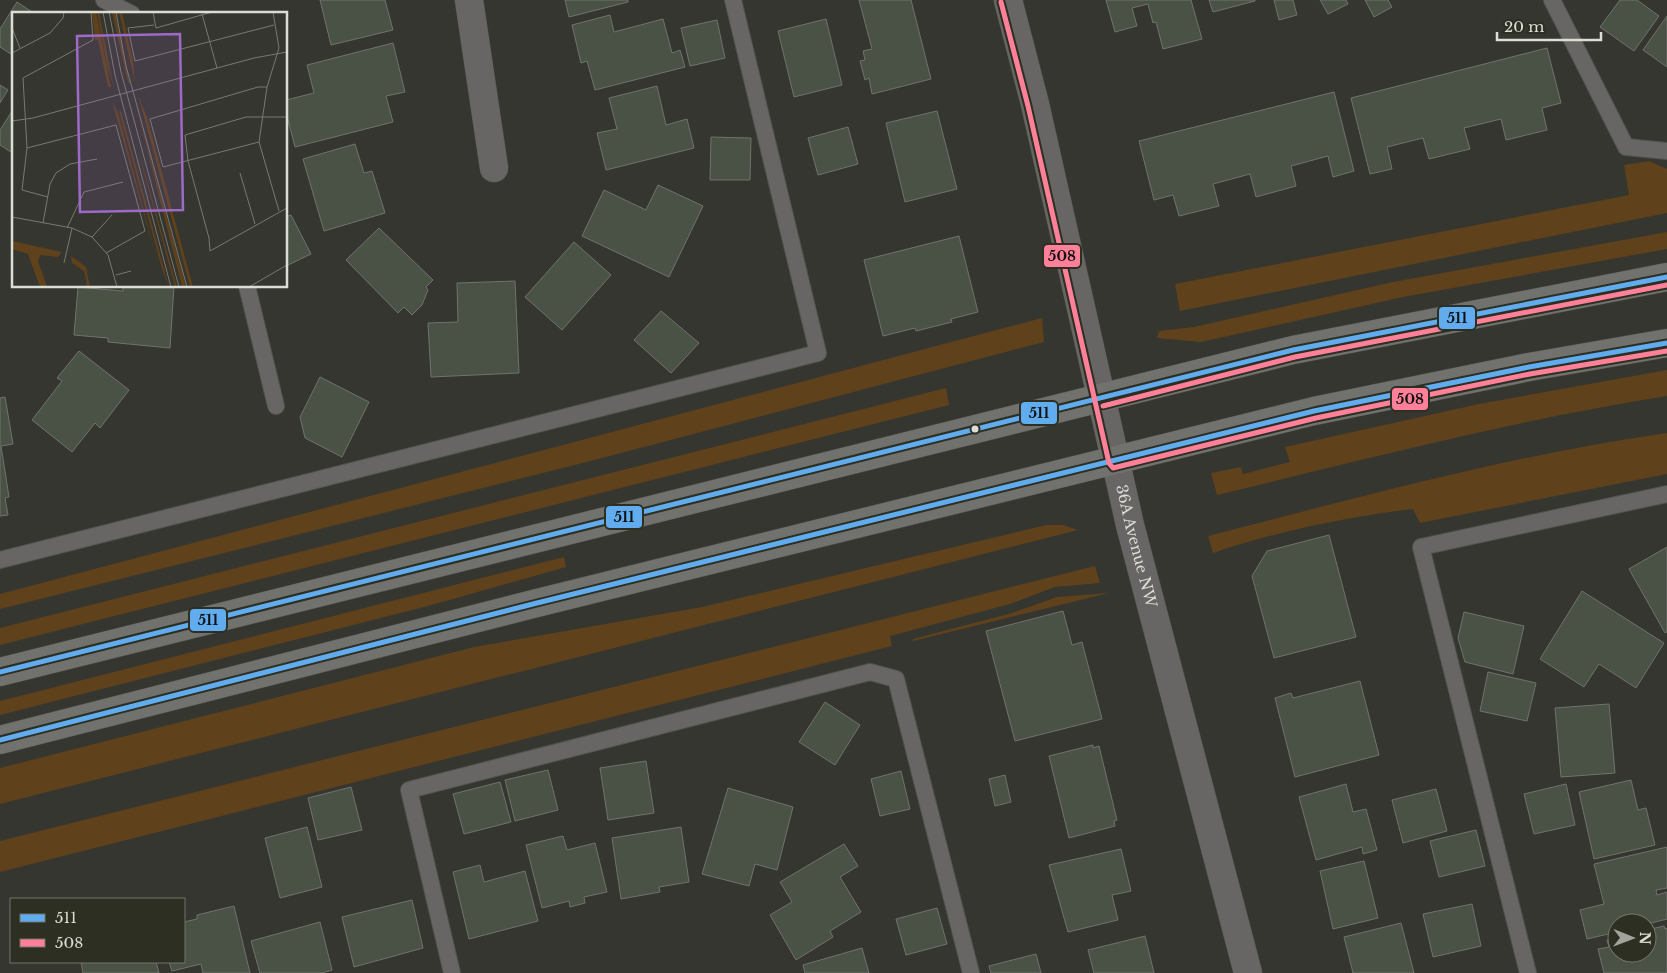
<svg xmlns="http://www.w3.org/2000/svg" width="1667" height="973" font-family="'Libre Baskerville',serif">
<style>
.green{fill:#5f411c}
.building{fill:#4a5246;stroke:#70736d}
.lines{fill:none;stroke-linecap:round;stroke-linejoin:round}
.service-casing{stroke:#52534e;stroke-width:18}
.minor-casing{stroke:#52534e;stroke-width:29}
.tertiary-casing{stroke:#52534e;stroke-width:29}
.secondary-casing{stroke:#52534e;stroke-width:29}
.service{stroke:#676664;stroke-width:16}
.minor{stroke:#676664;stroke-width:28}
.tertiary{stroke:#676664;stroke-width:28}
.secondary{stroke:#71716e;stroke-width:28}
.bus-1-casing{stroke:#2c2f22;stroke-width:9}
.bus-2-casing{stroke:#2c2f22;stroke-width:9}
.bus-1{stroke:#60acee;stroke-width:5}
.bus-2{stroke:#ff8098;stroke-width:5}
.bus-dot{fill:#dcded6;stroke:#2c2f22;stroke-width:2}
.labels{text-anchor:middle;stroke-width:4;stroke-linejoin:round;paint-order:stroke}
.street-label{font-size:15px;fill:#dcded6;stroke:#2c2f22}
.inset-road{fill:none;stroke:#787972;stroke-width:1}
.view{fill:#9d6ac7;fill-opacity:0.15;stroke:#9d6ac7;stroke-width:2.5}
.inset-edge{fill:none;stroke:#dcded6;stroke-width:2.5}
.line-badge{stroke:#2c2f22;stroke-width:2}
.pale-badge-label{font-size:14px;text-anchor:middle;font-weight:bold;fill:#111}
</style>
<rect width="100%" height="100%" fill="#35362f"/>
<!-- green -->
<g class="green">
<path d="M1649,161L1667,169V213L1180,311L1175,284L1629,195L1624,165Z"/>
<path d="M1667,232V249L1403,297L1201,342L1157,338L1159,331L1194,327L1393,282Z"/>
<path d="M1042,318L1044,342L579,464L0,609V594Z"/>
<path d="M1667,370V396C1515,420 1367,459 1217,495L1211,473L1241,467L1243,474L1290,462L1285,447L1479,404Z"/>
<path d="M946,388L949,405L0,645V628Z"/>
<path d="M1667,433V474L1420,523L1413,509C1346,517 1278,531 1213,553L1208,536C1360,497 1512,455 1667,433Z"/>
<path d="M1046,525H1063L1078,530L0,804V768L474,647L702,607Z"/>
<path d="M564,557L566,567L428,606L0,715V701Z"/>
<path d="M1095,566L1100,583L1055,587L1010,604L890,636L892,646L0,872V841Z"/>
<path d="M1109,593L913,641V639L1012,613L1057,597Z"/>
</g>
<!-- building -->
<g class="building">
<path d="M320,0H385L393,30L331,45Z"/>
<path d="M565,0H628V2L569,17Z"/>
<path d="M859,0H911L931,79L872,94L869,78L865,80L860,61L865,60L863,51L872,49Z"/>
<path d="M1106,0H1191L1202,39L1163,49L1156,22L1153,23L1148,4L1132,8L1137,26L1115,32Z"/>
<path d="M1209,0H1255V1L1213,12Z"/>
<path d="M1274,0H1293L1297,15L1279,20Z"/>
<path d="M1320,0H1346L1348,4L1328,14Z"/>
<path d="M1365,0H1388L1392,7L1374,17Z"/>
<path d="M1620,0H1637L1659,16L1634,51L1600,27Z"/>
<path d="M17,2L35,14H14V56L0,47V29Z"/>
<path d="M610,15L614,32L663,19L672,53L680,50L685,67L595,90L587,61L581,63L572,25Z"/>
<path d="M1667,16V67L1643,50Z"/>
<path d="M826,19L842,85L794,97L778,31Z"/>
<path d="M717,20L725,58L690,66L681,28Z"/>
<path d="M393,43L405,92L386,96L393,122L295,147L286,112V100L314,93L307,65Z"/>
<path d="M1547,48L1561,103L1542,108L1547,130L1506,140L1501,119L1464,128L1470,149L1429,159L1423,138L1387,147L1392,169L1370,174L1351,98Z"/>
<path d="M0,85L8,90L0,103Z"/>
<path d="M657,86L666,125L687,119L694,148L606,170L597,133L617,129L609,98Z"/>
<path d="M1334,92L1354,171L1333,177L1328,156L1291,166L1296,186L1256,197L1250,174L1213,184L1219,206L1179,216L1173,195L1154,200L1139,141Z"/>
<path d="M14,108V154L0,145V130Z"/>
<path d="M937,111L957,189L905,202L886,123Z"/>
<path d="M848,127L858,164L818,175L808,138Z"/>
<path d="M711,137L751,138L750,180H710Z"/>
<path d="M355,144L364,173L372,171L385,213L324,231L303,159Z"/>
<path d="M658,185L703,206L669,277L582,236L604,190L646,210Z"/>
<path d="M291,215L311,254L286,266V217Z"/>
<path d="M379,228L433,280L426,287L428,290L422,305L412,315L404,307L398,313L346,260Z"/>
<path d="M959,236L978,312L951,319L952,322L916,331L915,328L883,336L864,260Z"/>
<path d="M574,242L611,275L562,330L525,297Z"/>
<path d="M515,281L519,373L431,377L428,323L458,322L457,283Z"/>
<path d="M123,286H174L170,348L108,342V338L74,335L78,287L123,291Z"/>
<path d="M661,311L699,343L671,373L634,340Z"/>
<path d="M79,351L129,390L100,428L95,423L72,452L32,420L62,381L57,378Z"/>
<path d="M320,377L369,402L342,457L305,438L300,417Z"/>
<path d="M5,397L13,444L1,446L9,497L5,498L8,515L0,516V398Z"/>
<path d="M1329,535L1356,637L1274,658L1252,576L1267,551Z"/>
<path d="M1667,547V632L1665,633L1629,569Z"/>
<path d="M1582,591L1664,643L1636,688L1599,664L1584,687L1540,659Z"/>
<path d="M1063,611L1072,645L1082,642L1102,719L1015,741L986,631Z"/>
<path d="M1464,612L1524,626L1513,674L1465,662L1458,638Z"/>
<path d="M1488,672L1536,683L1527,721L1480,711Z"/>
<path d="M1360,681L1379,755L1295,777L1275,698L1291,693L1293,698Z"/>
<path d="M825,702L860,725L835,765L799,742Z"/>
<path d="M1609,704L1615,773L1561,777L1555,708Z"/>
<path d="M1093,745V748L1099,746L1117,820L1114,821L1115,826L1069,838L1049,756Z"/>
<path d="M646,761L654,813L608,820L600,768Z"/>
<path d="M548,770L558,810L515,821L505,780Z"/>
<path d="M901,771L910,809L880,816L871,779Z"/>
<path d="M1005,775L1011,802L995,806L989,779Z"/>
<path d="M1631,780L1638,810L1646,808L1655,845L1594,859L1579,792Z"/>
<path d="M500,782L511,822L464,834L453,794Z"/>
<path d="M1346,784L1353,812L1366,809L1377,850L1363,854L1362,847L1316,860L1299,797Z"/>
<path d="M1566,784L1575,825L1534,834L1524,794Z"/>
<path d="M351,787L362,830L318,840L308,798Z"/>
<path d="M728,788L793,807L777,870L755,864L749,886L702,874Z"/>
<path d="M1436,789L1447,831L1403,843L1392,800Z"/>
<path d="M307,827L322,887L280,898L265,838Z"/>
<path d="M681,827L689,882L659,887L660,892L621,899L612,838Z"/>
<path d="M1476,830L1485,866L1439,877L1430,841Z"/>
<path d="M563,836L567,850L595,843L607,892L584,897L585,903L570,907L569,901L542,908L526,845Z"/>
<path d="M844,844L858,866L840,877L861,912L830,931L833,937L796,960L770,915L792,902L780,882Z"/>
<path d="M1667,847V888L1656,890L1657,895L1667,892V919L1647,924L1617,923V932L1587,939L1580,910L1604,904L1594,864Z"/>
<path d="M1121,849L1131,891L1112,895L1118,920L1068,932L1049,865Z"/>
<path d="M1364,861L1378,918L1333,929L1320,871Z"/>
<path d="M480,865L484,882L525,871L538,921L469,939L453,872Z"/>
<path d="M412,900L423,948L354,967L342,917Z"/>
<path d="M1472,904L1481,946L1433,957L1423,914Z"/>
<path d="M234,906L250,973H203L201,964L172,971L169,962H184V922L197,919V915Z"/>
<path d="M937,908L947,944L906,955L896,919Z"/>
<path d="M320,922L332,970L322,973H260L251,941Z"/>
<path d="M1401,923L1414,973H1353L1344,937Z"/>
<path d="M1664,926L1665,929L1667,928V973H1604L1598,949L1609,947L1607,940L1617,938V953H1647V930Z"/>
<path d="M1145,936L1154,973H1094L1088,950Z"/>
<path d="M862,948L869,973H805L803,965Z"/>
<path d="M1036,954L1041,973H991L989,966Z"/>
<path d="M81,962H156L159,973H83Z"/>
</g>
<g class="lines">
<defs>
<g id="service">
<path d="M104,0L132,14"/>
<path d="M1552,0L1626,147L1667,151"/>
<path d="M247,286L276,406"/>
<path d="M0,560L818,353L733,0"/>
<path d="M452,973L409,790L870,672L896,679L971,973"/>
<path d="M1528,973L1421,547L1667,494"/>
</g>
<path id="minor" d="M469,0L494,168"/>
<g id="tertiary">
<path id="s1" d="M1008,0L1035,104L1130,525L1248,973"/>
</g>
<g id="secondary">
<path d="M0,672L1293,350L1667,277"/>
<path d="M0,740L533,604L1314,411L1529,367L1667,343"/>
</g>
</defs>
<!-- service casing -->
<use href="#service" class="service-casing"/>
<!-- minor casing -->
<use href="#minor" class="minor-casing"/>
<!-- tertiary casing -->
<use href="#tertiary" class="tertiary-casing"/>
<!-- secondary casing -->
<use href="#secondary" class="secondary-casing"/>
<!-- service -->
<use href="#service" class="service"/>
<!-- minor -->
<use href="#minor" class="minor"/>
<!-- tertiary -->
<use href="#tertiary" class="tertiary"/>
<!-- secondary -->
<use href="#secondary" class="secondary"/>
<defs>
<g id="bus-1">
<path d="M0,672L1293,350L1667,277"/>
<path d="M0,740L533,604L1314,411L1529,367L1667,343"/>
</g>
<g id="bus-2">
<path d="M1001,2L1028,106L1109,463L1113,468L1316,418L1530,374L1667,351"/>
<path d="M1103,406L1295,357L1667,285"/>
</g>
</defs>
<!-- bus-1 casing -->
<use href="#bus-1" class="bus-1-casing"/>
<!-- bus-2 casing -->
<use href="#bus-2" class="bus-2-casing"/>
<!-- bus-1 -->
<use href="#bus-1" class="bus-1"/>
<!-- bus-2 -->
<use href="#bus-2" class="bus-2"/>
</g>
<!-- markers -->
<circle class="bus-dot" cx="975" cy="429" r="4.5"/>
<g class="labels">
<!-- street labels -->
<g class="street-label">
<text dy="5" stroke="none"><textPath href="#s1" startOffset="561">36A Avenue NW</textPath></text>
</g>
</g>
<!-- overview -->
<g transform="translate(12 12)">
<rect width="275" height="275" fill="#35362f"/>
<path d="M80,0H84L99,75H96L86,28H83ZM85,0H87L102,77L95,52ZM100,0H103L118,71H116ZM107,0H110L121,49L123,71ZM126,83L135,105L181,275H178ZM122,85L174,275H170ZM100,89L106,101L146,252ZM107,99H109L157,275L150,257ZM126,139L131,154L165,275H163ZM0,229L50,240L46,245L28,243L26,249L35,274L52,275H28L16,242L0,237ZM59,244L74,255L78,275H71L75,273L72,259L60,251Z" fill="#5f411c"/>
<path class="inset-road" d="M91,0L103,63L159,275M97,0L109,60L167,275M104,0L114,54L175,275M141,0L144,16L200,0M261,0L267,36L255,75L247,130L267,199M190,2L205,56M142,13L116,16L123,49L262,13M0,16L8,36M0,41L38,21L51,6L52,0M275,105H234L173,123L176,149L197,226L198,239L275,196M0,109L21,106L242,46L275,40M247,130L151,155L138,107L246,75H255M15,136L104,113L133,219L94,241M228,161L243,212M36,185L10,178L15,136L11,66L81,28L79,0M0,205L60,216L80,225L96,243L105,275M31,211L38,172L44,161L58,152L85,147M55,216L72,180L111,170M80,225L100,203M52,251L60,216M104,263L119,259M237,275L275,253"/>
<path class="view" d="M168,22L171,198L68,200L65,24Z"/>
<rect width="275" height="275" class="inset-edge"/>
</g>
<g class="line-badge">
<rect x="1043" y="244" width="38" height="24" rx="5" fill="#ff8098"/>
<rect x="1438" y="306" width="38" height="24" rx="5" fill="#60acee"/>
<rect x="1391" y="387" width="38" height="24" rx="5" fill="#ff8098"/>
<rect x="1020" y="401" width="38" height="24" rx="5" fill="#60acee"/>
<rect x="605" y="505" width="38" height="24" rx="5" fill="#60acee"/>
<rect x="189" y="608" width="38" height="24" rx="5" fill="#60acee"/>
</g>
<g class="pale-badge-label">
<text x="1062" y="261">508</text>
<text x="1457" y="323">511</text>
<text x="1410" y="404">508</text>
<text x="1039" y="418">511</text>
<text x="624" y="522">511</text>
<text x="208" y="625">511</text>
</g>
<!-- legend -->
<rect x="10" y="898" width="175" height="65" fill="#2c2f22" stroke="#72756a"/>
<rect x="20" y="914" width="25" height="8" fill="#60acee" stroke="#72756a"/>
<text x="55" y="923" font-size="15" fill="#dcded6">511</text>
<rect x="20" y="939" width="25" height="8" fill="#ff8098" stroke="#72756a"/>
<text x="55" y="948" font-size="15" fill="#dcded6">508</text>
<!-- north arrow -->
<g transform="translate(1632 938) rotate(91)"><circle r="24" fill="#2c2f22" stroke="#72756a"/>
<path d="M0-4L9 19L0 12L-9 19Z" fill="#a2a39c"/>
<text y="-8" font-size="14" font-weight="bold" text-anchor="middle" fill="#dcded6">N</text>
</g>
<!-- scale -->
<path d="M1497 32v8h104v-8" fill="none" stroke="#dcded6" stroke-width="2.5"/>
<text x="1504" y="32" font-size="15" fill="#dcded6" stroke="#2c2f22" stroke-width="4" paint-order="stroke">20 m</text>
</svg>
